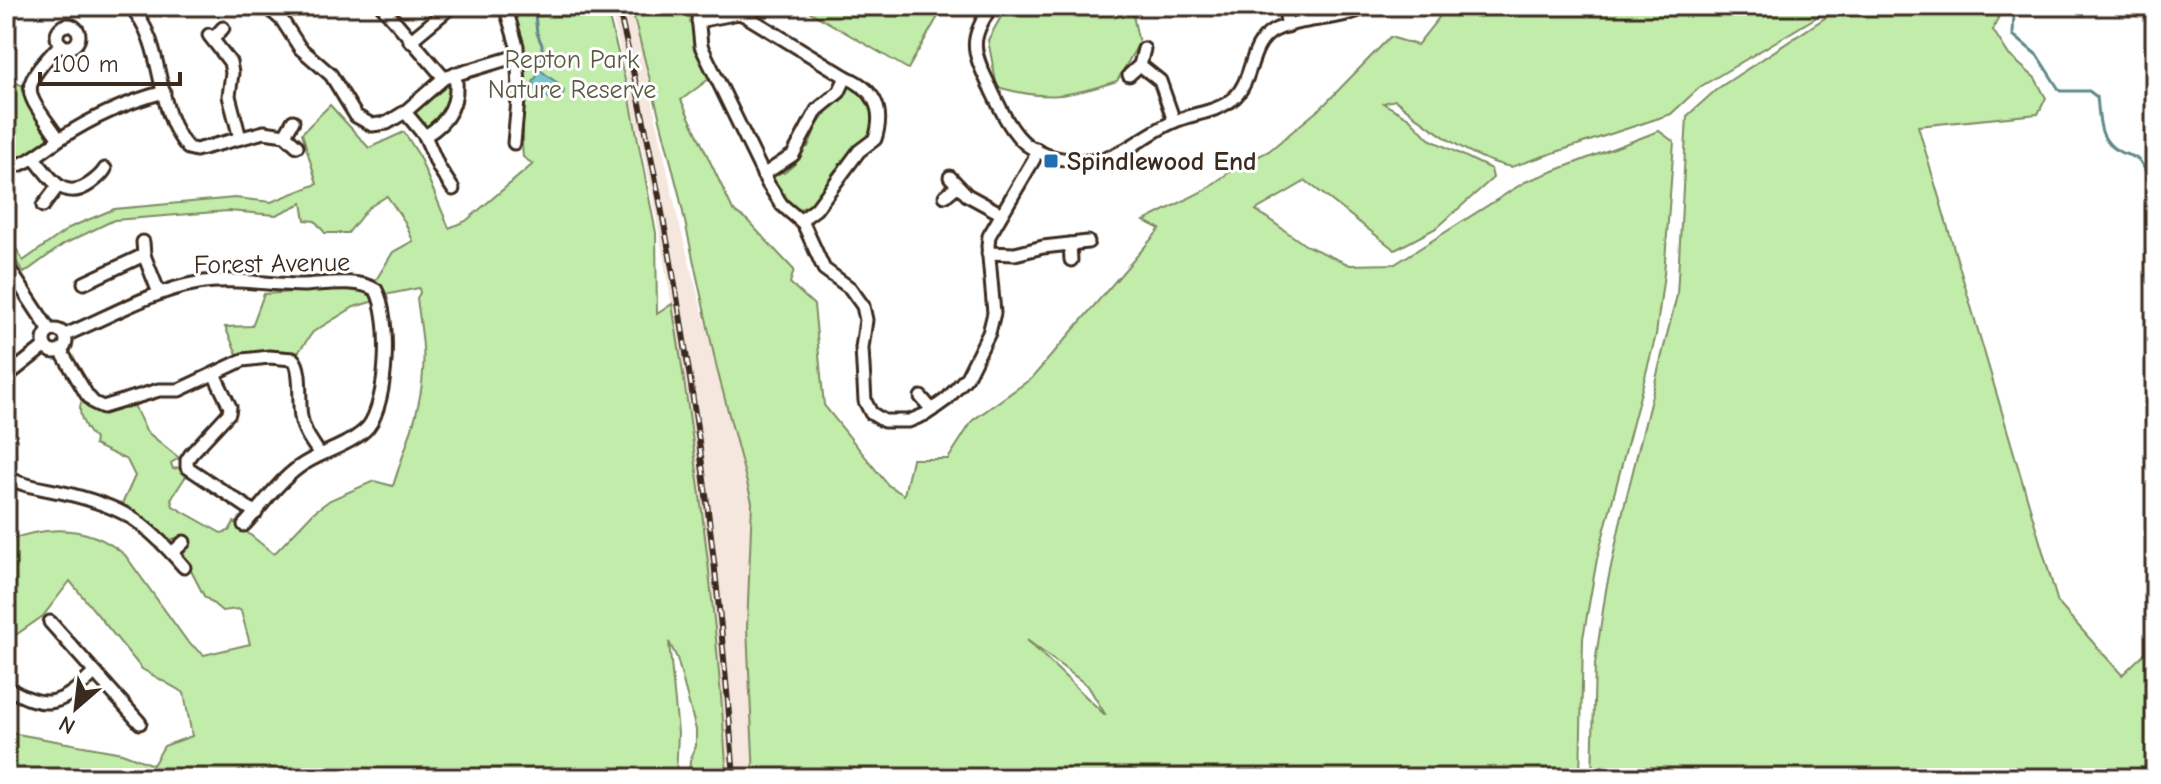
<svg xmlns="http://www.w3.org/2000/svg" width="2161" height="784" font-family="'Comic Neue',sans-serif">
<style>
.built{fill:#f5e6de}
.green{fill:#c1eca9;stroke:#7e8b64;stroke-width:2;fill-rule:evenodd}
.water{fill:#78c8d1;stroke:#608989;stroke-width:2}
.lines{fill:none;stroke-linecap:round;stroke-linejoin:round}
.stream{stroke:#608989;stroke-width:3}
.minor-casing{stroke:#3b2a1e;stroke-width:17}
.minor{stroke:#fff;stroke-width:11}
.rail-casing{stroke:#3b2a1e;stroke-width:6}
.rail{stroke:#fff;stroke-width:3;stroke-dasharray:9;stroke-linecap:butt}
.poi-dot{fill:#1f6fb2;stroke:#fff;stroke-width:3}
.labels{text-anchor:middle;stroke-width:6;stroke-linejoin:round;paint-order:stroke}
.park-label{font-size:26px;fill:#5c5a41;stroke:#fff}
.poi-label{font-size:26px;font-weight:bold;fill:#3b2a1e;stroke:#fff;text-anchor:start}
.street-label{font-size:26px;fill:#3b2a1e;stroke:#fff}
</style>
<rect width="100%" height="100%" fill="#fff"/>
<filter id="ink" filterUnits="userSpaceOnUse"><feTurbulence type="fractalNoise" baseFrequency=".0125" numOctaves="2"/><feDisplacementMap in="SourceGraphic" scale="16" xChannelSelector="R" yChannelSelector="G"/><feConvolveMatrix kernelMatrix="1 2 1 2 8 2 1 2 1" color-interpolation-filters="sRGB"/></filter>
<g filter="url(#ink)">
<!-- built -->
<path class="built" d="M610,6H632L677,215L752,502L747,628L754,778H727L714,606L687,391L650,183Z"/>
<!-- green -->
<g class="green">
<path d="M512,6H606L630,99L656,233L657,314L672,304C698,461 717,619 727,778H689L690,760L696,746V730L677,658L669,642L678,733L676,778H17L6,774V732L122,753L153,765L164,746L192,736L184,693L142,669L70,581L43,616L13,637L14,643L6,645V541C48,525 89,524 125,555L187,641L204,655L250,644L241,611L238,609L222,611L204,596L183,555L189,545L182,536L170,540L139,514L122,504L135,476L127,460L94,445L95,439C86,431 77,414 81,403L84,401C98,419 115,411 133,403L146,431L179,458L171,463L173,469L181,467L188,473L171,499L173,506L221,533L229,531L234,522L274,554L314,512L330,500L374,481L393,486C404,450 421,411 423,372C425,347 420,323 417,298L420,293L419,288L385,295L376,280L393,252L413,241L405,222L387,196L368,208L348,233H325L315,221L305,220L302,203L276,215L228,211L114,220L64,244L24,273L6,246V224L11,232L9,236L23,261L71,227L114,209L235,198L271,202L317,184L302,133L330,105L369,148L404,132L418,154L449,228L466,221L533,164L523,157L522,144L519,141H523V55L518,36L521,35L516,19L513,18L515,17Z"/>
<path d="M631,6H690L694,46L709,79L681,100L733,210L747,220L794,270L790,283L814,305L824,405L888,485L904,495L912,459H948L973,420L1032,378L1160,229L1144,221L1203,191L1237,167L1269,151L1323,106L1390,37L1417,45L1448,6H1835L1700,87L1671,114L1511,167C1468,158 1429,127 1395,100L1383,103L1409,118L1429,139L1491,169L1493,178L1438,227L1395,250L1306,181L1256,210L1305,245L1350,265L1395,264L1525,182L1659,131L1674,142L1664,274L1656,335L1597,559L1583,638L1580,778H754L747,628L752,502L717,369L679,194ZM1027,640L1088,686L1105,714H1104Z"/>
<path d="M800,6H944L908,69Z"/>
<path d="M1007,6L1024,12L1033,6H1131L1139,43L1117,81C1068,97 1047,101 997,87L988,40Z"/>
<path d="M1843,6H2003L1993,30L2009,55L2035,78L2046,98L2038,114L1918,126L2058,603L2122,675L2155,643V778H1592L1595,664L1606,590L1622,515L1677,295L1687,116L1717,89Z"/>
<path d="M6,79L24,86L30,107L50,138L27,157L6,162Z"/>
<path d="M452,81L447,112L424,131L413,114Z"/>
<path d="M848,84L854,85V90L868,97L874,108L870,137C860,144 847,148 847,162L839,170H835C823,187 818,211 791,209L771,185L772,176L780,171L784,173L796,163V158L803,147H808L814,132L812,125H817L826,113L825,108L832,107L845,97L843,91Z"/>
<path d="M353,288L368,290L378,300L354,307L313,332L297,354L257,351L238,356L225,327L252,326L264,294Z"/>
</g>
<!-- water -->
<path class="water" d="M540,70L556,82L564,91L561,99L554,101L534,89L533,83Z"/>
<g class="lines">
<!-- stream -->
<g class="stream">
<path d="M534,6L537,33L542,45V60"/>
<path d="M2017,6L2014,12L2013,35L2037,55L2060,91H2089L2097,97C2100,119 2097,140 2120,152C2125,155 2133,155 2137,159C2150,169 2149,191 2155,205"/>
</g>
<defs>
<g id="minor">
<path d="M130,6C167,45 153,109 188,148L196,150L264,132L285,135L297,146"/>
<path d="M266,6L282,20L300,48L331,75L356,116L372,125L387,123L405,112L444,78L517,56"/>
<path d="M382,6L444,78"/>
<path d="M505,6L517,46L519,90L514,143"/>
<path d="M697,6L701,46L768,184L782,205L803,223L824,269L850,288L863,306L866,320L862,348L865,401L871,413L884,421H909L926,414L947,399L967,377L989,333L994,313L988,246L989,236L1034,159L1036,149"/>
<path d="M992,6C969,38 972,50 988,83C998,103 1009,131 1027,145C1049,161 1089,166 1115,155C1135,146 1152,131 1173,122C1192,113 1217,113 1234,98C1254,79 1248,46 1273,31C1302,16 1338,22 1367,6"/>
<path d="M1284,6L1288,26"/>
<path d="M698,21L739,13L746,16L846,77"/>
<circle cx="68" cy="36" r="11"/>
<path d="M209,35L230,62L232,73L229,96L240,138"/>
<path d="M213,39L223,28"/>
<path d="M410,41L452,6"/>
<path d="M1140,65L1160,81L1174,121"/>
<path d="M1129,75L1140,65L1144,49"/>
<path d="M405,112L425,136L439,168L453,189"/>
<path d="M285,135L293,121"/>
<path d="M425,136C449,122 460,102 455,74"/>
<path d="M59,139C26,91 15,91 61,44"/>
<path d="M34,158C51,178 63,203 91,183C97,178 101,176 105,169"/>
<path d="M6,169C29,164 42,151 61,138C93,117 127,102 164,92"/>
<path d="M763,175L793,155L817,110L839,92L846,77C874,89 885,109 875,139L859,151L816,209L801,220"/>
<path d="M950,177L967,195L1000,213"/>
<path d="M945,196L957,186"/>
<path d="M43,206L58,186"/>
<path d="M143,242L144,255L159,293"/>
<path d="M1070,244L1071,260"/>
<path d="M988,253L1015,254L1043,247L1088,242"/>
<path d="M6,264L50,331"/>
<path d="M84,283L144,255"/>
<circle cx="55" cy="341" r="11"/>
<path d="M65,335C109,317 151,291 198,283C232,277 268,285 303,285C325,284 357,278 376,290C391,317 388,402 368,427C352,445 320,452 299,467C277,483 262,506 244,525"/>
<path d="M61,351L87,395L94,403L103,407L159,390H179L243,360L269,357L293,359C303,368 298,402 301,417C303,431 312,442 319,453"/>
<path d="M214,374L230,407L229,413L191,454L187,460V467L256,513"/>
<path d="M6,377L45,346"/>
<path d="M921,397L932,410"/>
<path d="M6,476C21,486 42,488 60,492C122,506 143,519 184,567"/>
<path d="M172,553L184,542"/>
<path d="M50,622L140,723"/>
<path d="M6,687C47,712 62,705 94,673"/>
</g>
</defs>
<!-- minor casing -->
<use href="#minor" class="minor-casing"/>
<!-- minor -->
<use href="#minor" class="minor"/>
<defs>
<path id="rail" d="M618,6C679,260 715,517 734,778"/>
</defs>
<!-- rail casing -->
<use href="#rail" class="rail-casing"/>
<!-- rail -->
<use href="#rail" class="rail"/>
</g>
</g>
<!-- markers -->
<rect class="poi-dot" x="1043" y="153" width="16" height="16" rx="4"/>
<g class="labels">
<!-- park labels -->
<g class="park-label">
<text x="572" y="68">Repton Park<tspan x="572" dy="30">Nature Reserve</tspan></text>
</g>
<!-- poi labels -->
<g class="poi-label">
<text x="1067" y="170">Spindlewood End</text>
</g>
<!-- street labels -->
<g class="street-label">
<text transform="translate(272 263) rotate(-1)" y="9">Forest Avenue</text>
</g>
</g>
<!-- margin -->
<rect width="2161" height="784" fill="none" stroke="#fff" stroke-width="32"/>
<rect x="16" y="16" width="2129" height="752" fill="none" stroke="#3b2a1e" stroke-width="3" filter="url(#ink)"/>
<!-- north arrow -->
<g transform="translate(76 708) rotate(208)" stroke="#ffffff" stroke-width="6" paint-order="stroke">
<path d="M0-6L14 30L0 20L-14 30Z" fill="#3b2a1e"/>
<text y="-12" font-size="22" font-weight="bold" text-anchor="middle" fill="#3b2a1e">N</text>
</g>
<!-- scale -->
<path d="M40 72v12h140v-12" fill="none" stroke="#3b2a1e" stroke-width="4"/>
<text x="52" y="72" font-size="24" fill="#3b2a1e" stroke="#ffffff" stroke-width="6" paint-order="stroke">100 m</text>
</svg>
